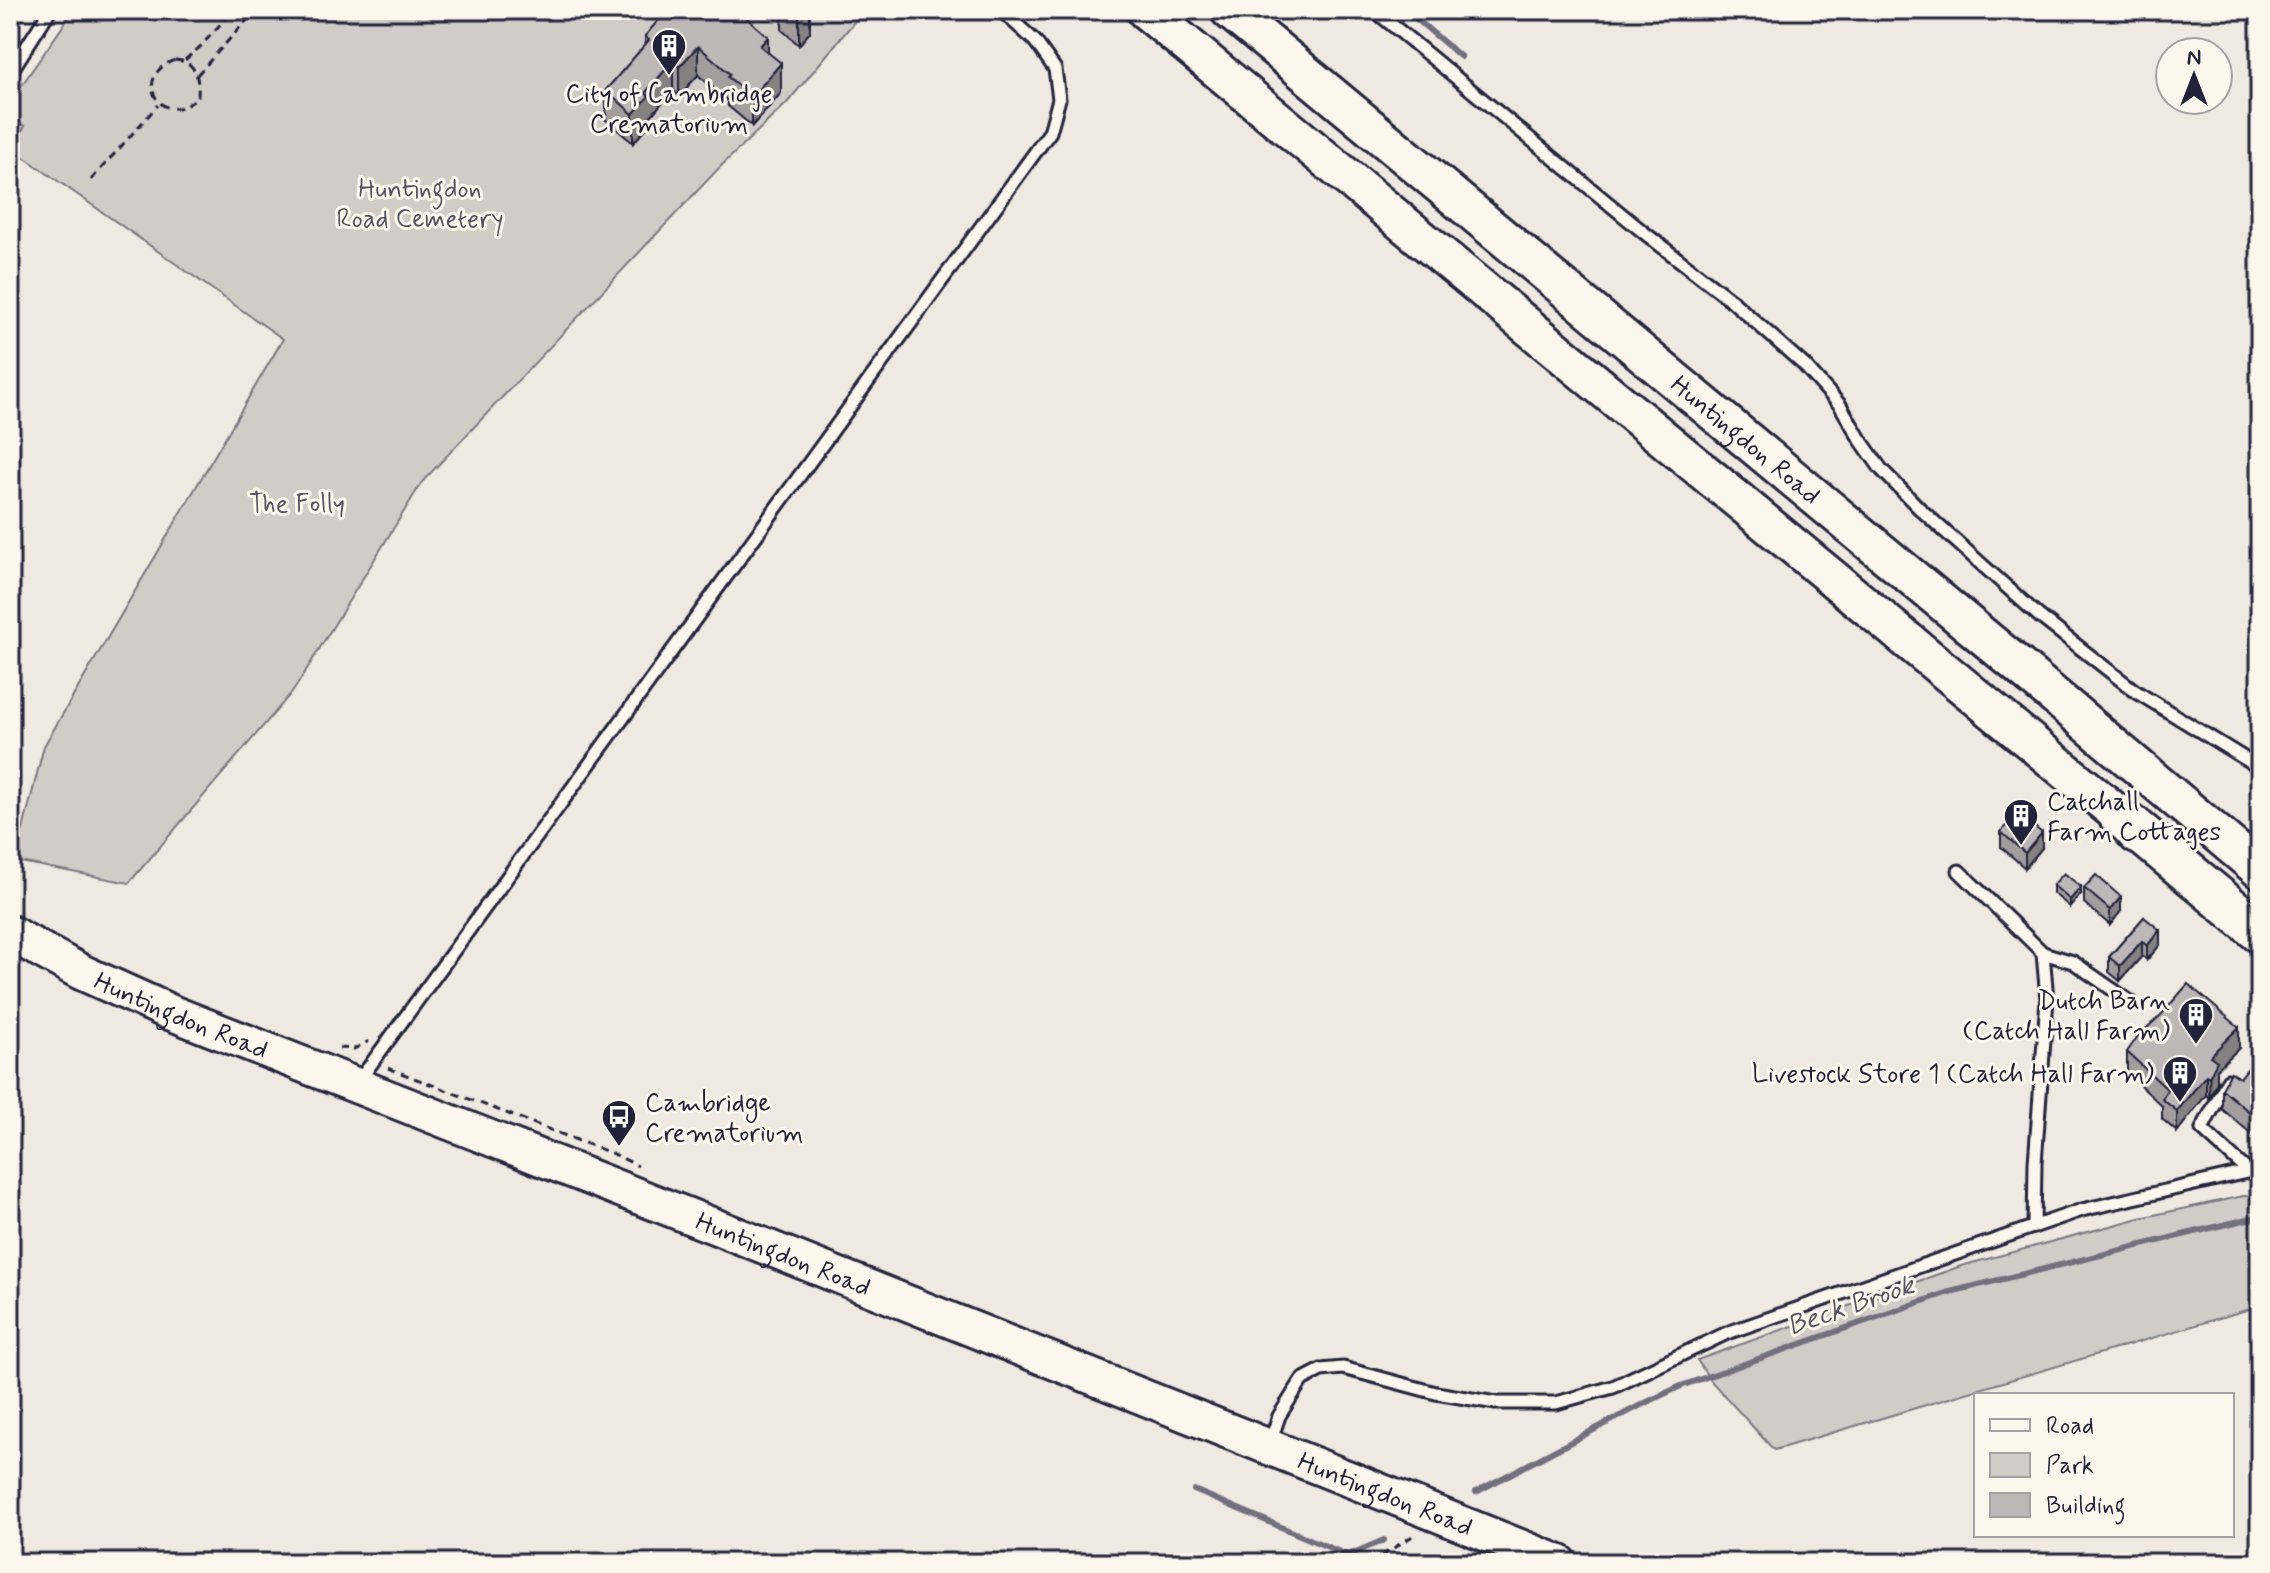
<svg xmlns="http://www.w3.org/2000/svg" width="2270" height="1573" font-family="Mynerve,sans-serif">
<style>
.green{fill:#d0cdc9;stroke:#797882;stroke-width:2}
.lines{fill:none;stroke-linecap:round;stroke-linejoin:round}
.stream{stroke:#716f7c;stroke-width:6}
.service-casing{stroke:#22223b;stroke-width:17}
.primary-casing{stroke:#22223b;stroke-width:40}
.trunk-casing{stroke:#22223b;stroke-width:42}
.motorway-casing{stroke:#22223b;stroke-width:46}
.path{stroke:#22223b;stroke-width:3;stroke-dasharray:8 6;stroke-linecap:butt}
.service{stroke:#fbf7ec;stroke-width:11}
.primary{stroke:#fbf7ec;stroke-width:34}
.trunk{stroke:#fbf7ec;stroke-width:36}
.motorway{stroke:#fbf7ec;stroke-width:40}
.wall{fill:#a29e9e;stroke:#22223b;stroke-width:2}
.shaded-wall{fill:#848181;stroke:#22223b;stroke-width:2}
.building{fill:#bcb8b8;stroke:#22223b;stroke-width:2}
.labels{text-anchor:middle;stroke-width:6;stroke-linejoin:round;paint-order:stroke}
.poi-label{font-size:26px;fill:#22223b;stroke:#fbf7ec;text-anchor:start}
.park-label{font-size:26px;fill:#565566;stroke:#fbf7ec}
.street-label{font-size:26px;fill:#22223b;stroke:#fbf7ec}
.water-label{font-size:28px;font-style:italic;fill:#575666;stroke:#fbf7ec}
</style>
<rect width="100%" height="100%" fill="#eeeae2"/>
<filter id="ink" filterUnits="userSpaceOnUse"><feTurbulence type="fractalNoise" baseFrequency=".0125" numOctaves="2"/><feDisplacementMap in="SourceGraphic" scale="16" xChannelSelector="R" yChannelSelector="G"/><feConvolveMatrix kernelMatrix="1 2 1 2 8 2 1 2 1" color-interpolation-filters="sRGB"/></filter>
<g filter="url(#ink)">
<!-- green -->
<g class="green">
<path d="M74,10H864L787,103L719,168L422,482L294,690L129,883L15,861L44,746L283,339L11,148L25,126L10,119V102Z"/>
<path d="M2243,1196L2260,1197V1306L1774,1450L1711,1381L1697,1360L1961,1266L2140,1218Z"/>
</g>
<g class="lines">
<!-- stream -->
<g class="stream">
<path d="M1406,10L1461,57"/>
<path d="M1194,1490L1354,1558"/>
<path d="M1476,1492L1641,1405L1681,1386L1946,1293L2260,1216"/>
<path d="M1330,1563L1384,1540"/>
</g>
<defs>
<g id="service">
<path d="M1374,10L1642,231L1732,301L1804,365L1840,405L1860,439L1881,469L1919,508L2039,616L2135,691L2260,768"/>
<path d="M10,73L50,10"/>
<path d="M1959,871L2043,953L2047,999L2035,1163L2034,1227"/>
<path d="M2043,953L2073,962L2132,1003"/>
<path d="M2228,1080L2202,1129L2249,1172"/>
<path d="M358,1082L1050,132L1059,99L1055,69L1035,41L1001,10"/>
<path d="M1270,1443L1279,1416L1302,1380L1321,1370L1343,1368L1436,1393L1496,1403H1556L1613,1387L1727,1333L2082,1210L2260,1169"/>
</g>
<g id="primary">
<path id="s1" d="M10,933L81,972L172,1013L714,1226L1560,1563"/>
</g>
<g id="trunk">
<path d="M1145,10L2119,815L2137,835"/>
<path id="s2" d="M1229,10L2020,667L2260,870"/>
</g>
<path id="motorway" d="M2119,815L2260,932"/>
</defs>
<!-- service casing -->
<use href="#service" class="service-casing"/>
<!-- primary casing -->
<use href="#primary" class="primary-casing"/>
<!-- trunk casing -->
<use href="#trunk" class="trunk-casing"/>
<!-- motorway casing -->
<use href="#motorway" class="motorway-casing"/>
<!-- path -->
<g class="path">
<path d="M175,60C197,61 199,78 198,97C162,132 129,76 175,60Z"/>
<path d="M185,60L201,46L233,10"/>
<path d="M197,75L256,10"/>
<path d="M91,180L158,105"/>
<path d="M339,1048L354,1049L369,1041"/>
<path d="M388,1068L616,1155L638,1166"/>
<path d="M1283,1563L1306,1552"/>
<path d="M1370,1563L1414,1535"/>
</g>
<!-- service -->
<use href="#service" class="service"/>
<!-- primary -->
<use href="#primary" class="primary"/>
<!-- trunk -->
<use href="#trunk" class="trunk"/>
<!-- motorway -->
<use href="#motorway" class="motorway"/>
</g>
<!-- wall -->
<g class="wall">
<path d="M782,10H810V32L799,45L782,30Z"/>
<path d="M645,36L768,52L781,93L752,126L728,106V101L698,75L679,96L673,90L649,118V125L633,143L606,120V90L645,45Z"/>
<path d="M2001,832L2042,848L2025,868L2001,847Z"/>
<path d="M2053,885L2081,894L2070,907L2053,893Z"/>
<path d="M2084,888L2121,911L2110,925L2084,903Z"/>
<path d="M2144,917L2160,945L2147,960L2142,956L2120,981L2109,972V957Z"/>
<path d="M2239,1048L2217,1069V1082L2209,1098L2206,1095L2177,1132L2162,1119V1106L2127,1073V1052Z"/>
<path d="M2260,1055V1141L2222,1109V1089L2240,1078Z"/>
</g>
<!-- shaded-wall -->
<g class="shaded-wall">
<path d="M804,10H810V32L799,45V15Z"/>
<path d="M768,37V67L760,46Z"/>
<path d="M698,46V75L679,96V67Z"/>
<path d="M673,61V90L649,118V125L633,143V114L645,93Z"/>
<path d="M781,63V93L752,126V97Z"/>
<path d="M2042,833V848L2025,868V853Z"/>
<path d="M2081,887V894L2070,907V900Z"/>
<path d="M2121,897V911L2110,925V910Z"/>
<path d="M2160,930V945L2147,960V946Z"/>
<path d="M2142,941V956L2120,981V966Z"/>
<path d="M2239,1027V1048L2217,1069V1082L2209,1098L2210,1056Z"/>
<path d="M2206,1075V1095L2177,1132V1111Z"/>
</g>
<!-- building -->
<g class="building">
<path d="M667,10H738L766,35L768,37L760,46L781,63L752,97L728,77L730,74L698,46L679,67L673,61L645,93L649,96L633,114L606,90L649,40L645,36Z"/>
<path d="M793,10H804L799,15Z"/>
<path d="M2017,812L2042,833L2025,853L2001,832Z"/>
<path d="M2064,873L2081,887L2070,900L2053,885Z"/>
<path d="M2096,875L2121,897L2110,910L2084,888Z"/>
<path d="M2144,917L2160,930L2147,946L2142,941L2120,966L2109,957Z"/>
<path d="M2188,984L2239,1027L2210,1056L2217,1061L2209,1077L2206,1075L2177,1111L2162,1099L2168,1090L2127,1052L2138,1036L2161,1015Z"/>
<path d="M2259,1054L2260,1055V1121L2222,1089L2231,1072L2240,1078Z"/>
</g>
</g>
<!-- icons -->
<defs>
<symbol id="building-pin" viewBox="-11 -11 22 30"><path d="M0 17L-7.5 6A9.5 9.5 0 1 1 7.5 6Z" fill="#22223b" stroke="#fbf7ec"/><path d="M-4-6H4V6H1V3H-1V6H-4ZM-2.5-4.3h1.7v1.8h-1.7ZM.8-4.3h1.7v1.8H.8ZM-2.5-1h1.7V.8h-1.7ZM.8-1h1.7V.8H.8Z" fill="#fff"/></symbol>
<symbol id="bus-pin" viewBox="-11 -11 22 30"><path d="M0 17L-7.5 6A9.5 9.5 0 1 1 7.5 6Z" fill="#22223b" stroke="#fbf7ec"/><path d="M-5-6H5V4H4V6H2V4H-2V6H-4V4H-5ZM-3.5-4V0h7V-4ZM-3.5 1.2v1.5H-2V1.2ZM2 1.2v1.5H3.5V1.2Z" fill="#fff"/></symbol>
</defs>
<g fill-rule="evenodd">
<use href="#building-pin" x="649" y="26" width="40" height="54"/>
<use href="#building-pin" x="2001" y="796" width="40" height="54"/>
<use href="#building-pin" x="2176" y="995" width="40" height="54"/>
<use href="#building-pin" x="2160" y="1053" width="40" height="54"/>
<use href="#bus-pin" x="599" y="1097" width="40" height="54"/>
</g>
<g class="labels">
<!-- poi labels -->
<g class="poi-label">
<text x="669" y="102" text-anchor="middle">City of Cambridge<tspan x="669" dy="30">Crematorium</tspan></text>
<text x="2047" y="810">Catchall<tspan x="2047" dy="30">Farm Cottages</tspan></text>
<text x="2170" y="1009" text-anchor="end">Dutch Barn<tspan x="2170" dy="30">(Catch Hall Farm)</tspan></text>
<text x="2154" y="1082" text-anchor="end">Livestock Store 1 (Catch Hall Farm)</text>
<text x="645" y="1111">Cambridge<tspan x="645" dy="30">Crematorium</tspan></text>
</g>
<!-- park labels -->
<g class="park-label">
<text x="420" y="197">Huntingdon<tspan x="420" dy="30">Road Cemetery</tspan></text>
<text x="297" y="512">The Folly</text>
</g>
<!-- street labels -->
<g class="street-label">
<text dy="9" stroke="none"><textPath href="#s2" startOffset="672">Huntingdon Road</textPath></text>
<text dy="9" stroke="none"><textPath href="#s1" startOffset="190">Huntingdon Road</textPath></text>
<text dy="9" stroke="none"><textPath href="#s1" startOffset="838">Huntingdon Road</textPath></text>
<text dy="9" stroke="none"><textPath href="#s1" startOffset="1486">Huntingdon Road</textPath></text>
</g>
<!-- water labels -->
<g class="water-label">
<text transform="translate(1850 1304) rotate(-19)" y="10">Beck Brook</text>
</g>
</g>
<!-- margin -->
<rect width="2270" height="1573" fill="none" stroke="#fbf7ec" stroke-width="40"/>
<rect x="20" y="20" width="2230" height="1533" fill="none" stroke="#22223b" stroke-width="3" filter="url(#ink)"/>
<!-- legend -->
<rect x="1974" y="1393" width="260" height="144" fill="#fbf7ec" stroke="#a4a2a5" stroke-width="2"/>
<rect x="1990" y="1419" width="40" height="12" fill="#fbf7ec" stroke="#a4a2a5" stroke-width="2"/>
<text x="2046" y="1433" font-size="24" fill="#22223b">Road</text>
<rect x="1990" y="1453" width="40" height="24" fill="#d0cdc9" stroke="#a4a2a5" stroke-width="2"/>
<text x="2046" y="1473" font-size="24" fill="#22223b">Park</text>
<rect x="1990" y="1493" width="40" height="24" fill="#bcb8b8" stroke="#a4a2a5" stroke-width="2"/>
<text x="2046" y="1513" font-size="24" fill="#22223b">Building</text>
<!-- north arrow -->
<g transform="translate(2194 76)"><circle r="38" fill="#fbf7ec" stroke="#a4a2a5" stroke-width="2"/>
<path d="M0-6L14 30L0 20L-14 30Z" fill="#22223b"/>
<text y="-12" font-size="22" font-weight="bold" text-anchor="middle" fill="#22223b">N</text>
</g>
</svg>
